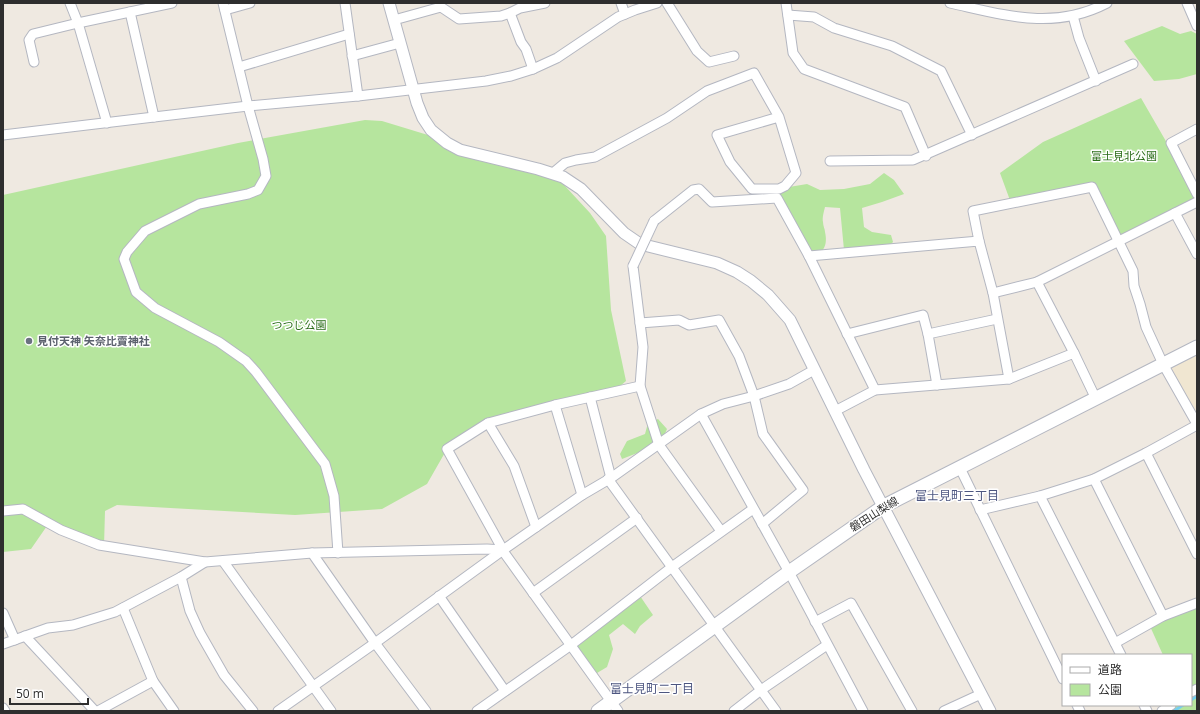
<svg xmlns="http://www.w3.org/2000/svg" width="1200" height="714" font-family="'Open Sans','Noto Sans JP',sans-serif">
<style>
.education{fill:#f0e6d1}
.green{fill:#b6e59e}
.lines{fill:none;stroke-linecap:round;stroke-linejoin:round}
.stream{stroke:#75cff0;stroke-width:3}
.minor-casing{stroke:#b4b7c1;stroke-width:11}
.tertiary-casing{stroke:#b4b7c1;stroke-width:13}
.secondary-casing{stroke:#b4b7c1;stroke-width:15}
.minor{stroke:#fff;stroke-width:9}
.tertiary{stroke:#fff;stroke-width:11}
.secondary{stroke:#fff;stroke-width:13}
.minor-bridge-casing{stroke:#b4b7c1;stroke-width:11;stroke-linecap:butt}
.minor-bridge{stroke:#fff;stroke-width:9}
.worship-dot{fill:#6b7280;stroke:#fff;stroke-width:1.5}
.labels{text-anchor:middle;stroke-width:3;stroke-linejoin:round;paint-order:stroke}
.park-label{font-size:11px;fill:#2c6e1b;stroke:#fff}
.worship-label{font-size:11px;font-weight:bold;fill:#5b616d;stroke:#fff;text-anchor:start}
.street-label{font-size:11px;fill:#2e2e2e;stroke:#fff}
.neighbourhood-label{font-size:12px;fill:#4d5680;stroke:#fff}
</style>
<rect width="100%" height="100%" fill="#efe9e1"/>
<!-- education -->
<path class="education" d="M1197,347V424L1163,364Z"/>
<!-- green -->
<g class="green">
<path d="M1162,26L1180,34L1191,31L1197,34V74L1179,79L1154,81L1124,41Z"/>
<path d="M1141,98L1197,195V202L1119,241L1092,187L1011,203L1000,173L1043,142Z"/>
<path d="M365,120L382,121L553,173L590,213L606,236L611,310L626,381L613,392L488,423L447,449L427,484L382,509L295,515L117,505L105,511L104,546L49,523L31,549L3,552V195L238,143Z"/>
<path d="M884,173L894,180L904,194L882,202L862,208L864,227L872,232L891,235L893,242L889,246L844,250L840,208L825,207C824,211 822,218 823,222C823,226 825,229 825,232C828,245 824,255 809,256L801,241L777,189L807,184L820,190L844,189L870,184Z"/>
<path d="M658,419L667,429L663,438L645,450L622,459L620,454L627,441L645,434L648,423Z"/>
<path d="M638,593L653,615L640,626L635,634L623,624L609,635L613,649L607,667L597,673L573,643Z"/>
<path d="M1197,603V696L1195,695L1197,698V711H1162L1171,705H1191V655H1163L1149,624Z"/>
</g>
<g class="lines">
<!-- stream -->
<g class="stream">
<path d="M1191,700L1197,696"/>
<path d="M1174,711L1183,705"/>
</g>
<defs>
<g id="minor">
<path d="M70,3L78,23L107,123"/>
<path d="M223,3L248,106L263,159L266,176L258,190L248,194L199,204L145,231L127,252L124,259L136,292L155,308L219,342L246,361L256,372L325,464L334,496L338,553"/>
<path d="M345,3L358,96"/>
<path d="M621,3L625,14"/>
<path d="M667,3L697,51L709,62L734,56"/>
<path d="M786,3L793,53L804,69L905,107L926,156"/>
<path d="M950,3C1005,15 1053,31 1107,3"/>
<path d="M1187,3L1197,26"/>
<path d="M225,10L250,3"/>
<path d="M130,12L154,117"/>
<path d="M510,13L521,42L526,49L533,69"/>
<path d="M788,15L814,17L834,28L892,46L941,71L972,135"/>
<path d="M1073,16L1079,38L1096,81"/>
<path d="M394,20L441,7L459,19L501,16L510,13L520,8L545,3"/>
<path d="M352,56L400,43"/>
<path d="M34,62L29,40L33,34L78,23L172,3"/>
<path d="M239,67L349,34"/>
<path d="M1197,129L1171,143L1197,194"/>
<path d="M3,135L154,117L248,106L358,96L486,81L511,76L533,69L557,58L618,17L635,10L657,3"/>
<path d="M830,161L913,160L1133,64"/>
<path d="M553,173L565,163L576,160L595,157L667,118L707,91L754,73L779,117L796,173L785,186L779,189H752L730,162L717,135L779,117"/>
<path d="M1175,213L1197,254"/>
<path d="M654,221L693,190L699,189L712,202L777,198L809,256L875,390"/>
<path d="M979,241L973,211L1092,187L1133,271L1134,286L1140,304L1146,327L1163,364L1197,424"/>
<path d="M809,256L979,241L993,293L1009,379"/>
<path d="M633,266L643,347L640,386L659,445L721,531"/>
<path d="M1037,282L1074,353"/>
<path d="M993,293L1037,282L1197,202"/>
<path d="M640,323L679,320L689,325L719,320L739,356L754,396L763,434L803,490L762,524"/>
<path d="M847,334L923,315L928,334"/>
<path d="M937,385L928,334L997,319"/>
<path d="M590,397L611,478"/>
<path d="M555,405L582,495"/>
<path d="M835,411L875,390L1009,379L1074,353L1096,399"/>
<path d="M701,414L789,572L863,711"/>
<path d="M488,423L514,466L536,527"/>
<path d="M1146,453L1197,554"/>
<path d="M960,468L1063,679"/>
<path d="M608,479L776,711"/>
<path d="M1094,479L1163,616"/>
<path d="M1040,496L1121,655"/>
<path d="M980,510L1040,496L1094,479L1146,453L1197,425"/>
<path d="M3,511L23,509L61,530L99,545L205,562L312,553L487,549L503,550"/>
<path d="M312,553L375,643L426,711"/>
<path d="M223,561L331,711"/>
<path d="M181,577L190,611L200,633L224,675L253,711"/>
<path d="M533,593L637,518"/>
<path d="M439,596L505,691"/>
<path d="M123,608L153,681L174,711"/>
<path d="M3,613L15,640"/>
<path d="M815,622L851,603L912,711"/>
<path d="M25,636L95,711"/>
<path d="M1115,643L1163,616L1197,603"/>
<path d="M3,644L48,628L73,625L115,612L181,577L205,562"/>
<path d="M1191,692L1197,689"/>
<path d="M1077,705L1080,711"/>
<path d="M1144,705L1147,711"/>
<path d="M3,708L5,711"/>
<path d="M98,711L153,681"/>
<path d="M278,711L375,643L503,550L582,495L611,478L701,414L723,404L754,396L789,384L814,370"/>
<path d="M477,711L571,645L672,567L753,509"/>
<path d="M618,711L503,551V550L447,449L488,423L555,405L640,386"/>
<path d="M734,711L761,690L827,645"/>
<path d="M944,711L981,694"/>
<path d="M1162,711L1171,705"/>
</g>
<path id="tertiary" d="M389,3L417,103L423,118L431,130L447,143L460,150L538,169L563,177L581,189L624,233L640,244L717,263L737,272L751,281L768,295L790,320L864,470L990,711"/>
<path id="secondary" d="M598,711L789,572L884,506L1197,347"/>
</defs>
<!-- minor casing -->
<use href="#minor" class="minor-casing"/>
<!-- tertiary casing -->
<use href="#tertiary" class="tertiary-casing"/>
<!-- secondary casing -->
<use href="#secondary" class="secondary-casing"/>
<!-- minor -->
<use href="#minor" class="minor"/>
<!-- tertiary -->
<use href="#tertiary" class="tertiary"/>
<!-- secondary -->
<use href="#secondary" class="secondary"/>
<defs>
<path id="minor-bridge" d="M633,266L654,221"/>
</defs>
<!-- minor-bridge casing -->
<use href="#minor-bridge" class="minor-bridge-casing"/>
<!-- minor-bridge -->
<use href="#minor-bridge" class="minor-bridge"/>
</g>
<!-- markers -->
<circle class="worship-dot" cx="29" cy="341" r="4"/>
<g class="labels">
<!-- park labels -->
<g class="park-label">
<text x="1124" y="160">富士見北公園</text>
<text x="299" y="329">つつじ公園</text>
</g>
<!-- worship labels -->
<g class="worship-label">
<text x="37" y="345">見付天神 矢奈比賣神社</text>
</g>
<!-- street labels -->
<g class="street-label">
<text transform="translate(874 514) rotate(-32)" y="4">磐田山梨線</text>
</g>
<!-- neighbourhood labels -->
<g class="neighbourhood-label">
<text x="957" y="500">富士見町三丁目</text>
<text x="652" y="693">富士見町二丁目</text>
</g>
</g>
<!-- border -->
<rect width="1200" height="714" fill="none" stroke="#2e2e2e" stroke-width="8"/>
<!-- legend -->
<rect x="1062" y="654" width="130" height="52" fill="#ffffff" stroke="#ababab"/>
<rect x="1070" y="667" width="20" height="6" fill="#ffffff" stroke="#ababab"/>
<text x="1098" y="674" font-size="12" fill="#2e2e2e">道路</text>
<rect x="1070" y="684" width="20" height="12" fill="#b6e59e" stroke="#ababab"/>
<text x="1098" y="694" font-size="12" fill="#2e2e2e">公園</text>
<!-- scale -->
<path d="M10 698v6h78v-6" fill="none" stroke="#2e2e2e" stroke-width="2"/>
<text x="16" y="698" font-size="12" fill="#2e2e2e" stroke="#ffffff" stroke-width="3" paint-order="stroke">50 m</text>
</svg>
